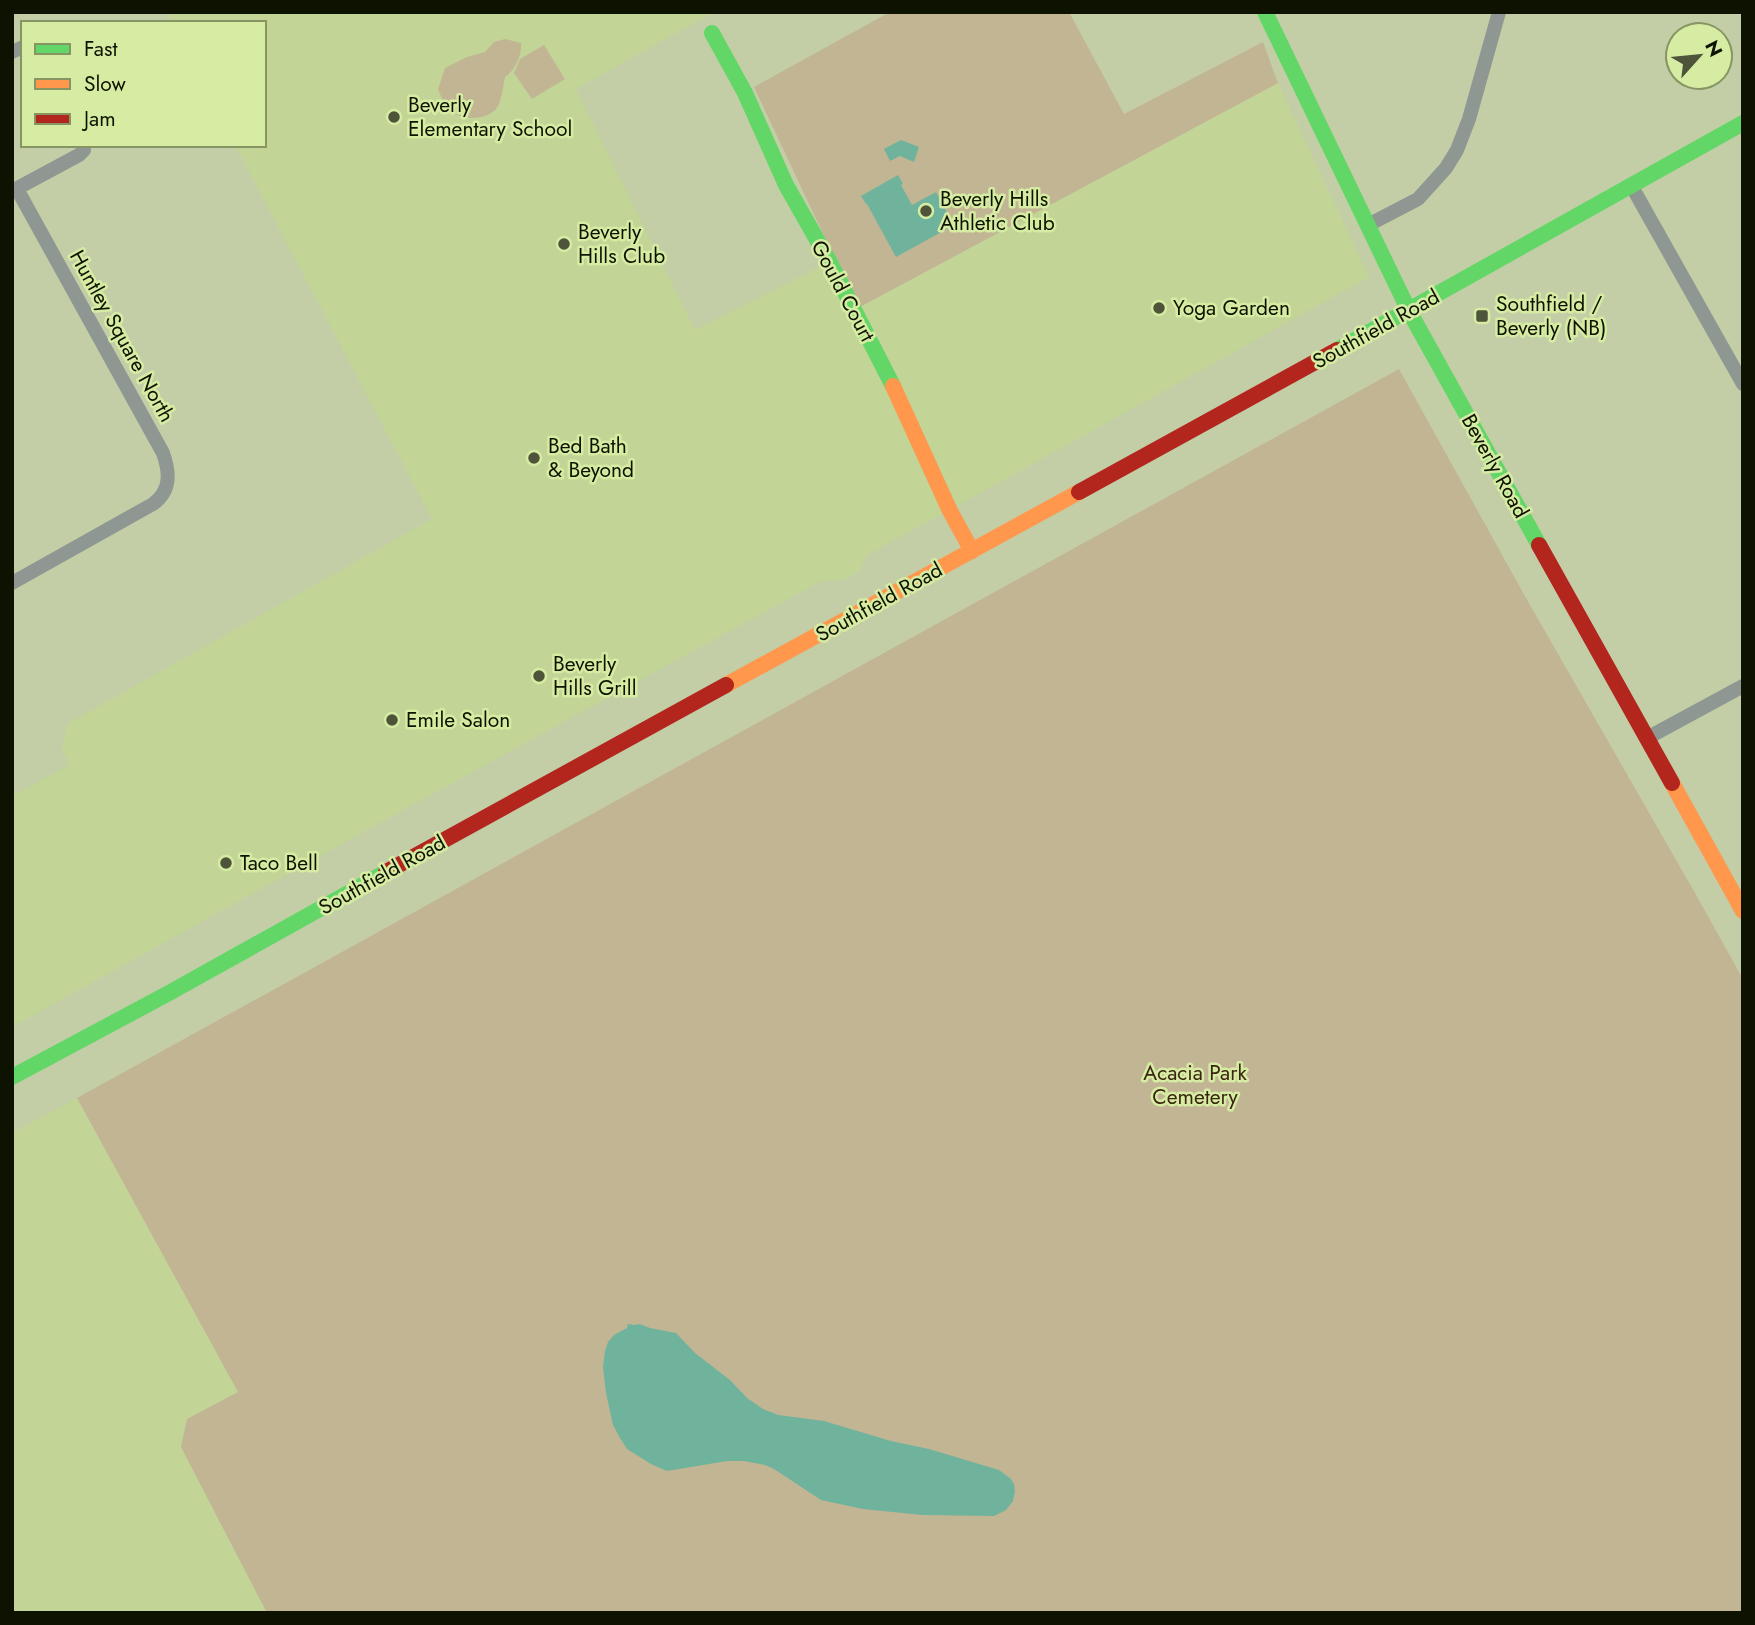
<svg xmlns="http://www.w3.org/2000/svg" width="1755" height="1625" font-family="Jost,sans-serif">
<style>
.built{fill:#c2d496}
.green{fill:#c2b594}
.water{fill:#6fb39d}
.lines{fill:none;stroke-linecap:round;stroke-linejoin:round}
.street{stroke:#8e9792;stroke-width:14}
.fast{stroke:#63d668;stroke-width:16}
.slow{stroke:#ff974d;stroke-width:16}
.jam{stroke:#b3261e;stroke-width:16}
.poi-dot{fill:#4d543a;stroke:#d6eca3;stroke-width:2.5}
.labels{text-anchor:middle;stroke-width:5;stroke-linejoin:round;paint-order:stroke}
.poi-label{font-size:21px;fill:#0d1300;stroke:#d6eca3;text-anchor:start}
.street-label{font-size:21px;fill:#0d1300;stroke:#d6eca3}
.park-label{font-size:21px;fill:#3c2510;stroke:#d6eca3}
</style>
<rect width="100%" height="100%" fill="#c3cea7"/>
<!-- built -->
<g class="built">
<path d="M166,12H714L576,89L695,330L825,264L945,512L866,556L860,571L844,580L821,581L376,825L12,1027V796L69,765L62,749L67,724L432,519L235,145H264V23H172Z"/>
<path d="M1278,83L1369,277L957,506L858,308Z"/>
<path d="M77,1098L238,1392L187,1419L181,1447L267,1613H12V1133Z"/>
</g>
<!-- green -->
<g class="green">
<path d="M890,12H1069L1124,114L1263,42L1278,83L858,308L754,87Z"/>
<path d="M505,39L521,43C522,55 515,71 505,77C503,86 502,102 496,109C485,121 460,121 449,109C444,104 441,96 438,89L445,68L467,57L485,52L494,42Z"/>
<path d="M544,45L565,79L532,99L514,73L520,59Z"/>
<path d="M1399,369L1526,598L1695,893L1743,979V1613H267L181,1447L187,1419L238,1392L77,1098Z"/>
</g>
<!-- water -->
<g class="water">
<path d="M901,140L919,147L914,162L900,156L890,161L884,149Z"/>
<path d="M898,175L903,184L901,185L912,205L936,192L954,225L896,257L867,204H866L861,196Z"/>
<path d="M628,1324L634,1325L640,1324L650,1328L676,1333L695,1353L730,1380L747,1398L763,1409L778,1415L824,1421L891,1441L929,1449L999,1470L1011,1479L1014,1484L1015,1491L1013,1501L1006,1510L994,1516L922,1515L863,1509L821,1500L774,1469L765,1465L744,1461H727L667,1471L651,1464L627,1449L620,1438L613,1425L606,1393L603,1367L605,1351L608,1342L614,1335L627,1328Z"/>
</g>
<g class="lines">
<!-- street -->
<g class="street">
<path d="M12,52L23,47"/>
<path d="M1631,185L1743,384"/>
<path d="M12,191L79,155L84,150V145"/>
<path d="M1368,225L1418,199L1446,168L1457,150L1469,119L1499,12"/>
<path d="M12,583L153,504C171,491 170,473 163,453L17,189"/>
<path d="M1647,738L1743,686"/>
</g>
<!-- fast -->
<g class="fast">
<path d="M1265,12L1409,311L1539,545"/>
<path d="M712,33L745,93L786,185L829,261L893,386"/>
<path d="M1337,350L1743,123"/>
<path d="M12,1077L169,993L386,872"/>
</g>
<!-- slow -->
<g class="slow">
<path d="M893,386L950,511L972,551"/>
<path d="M726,685L1079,492"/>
<path d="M1672,783L1743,911"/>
</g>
<!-- jam -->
<g class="jam">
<path d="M1079,492L1337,350"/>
<path d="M1539,545L1672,783"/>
<path d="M386,872L726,685"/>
</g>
</g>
<!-- markers -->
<g class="poi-dot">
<circle cx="394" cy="117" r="7"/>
<circle cx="926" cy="211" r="7"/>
<circle cx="564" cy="244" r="7"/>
<circle cx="1159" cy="308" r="7"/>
<rect x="1475" y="309" width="14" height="14" rx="3.5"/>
<circle cx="534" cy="458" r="7"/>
<circle cx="539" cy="676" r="7"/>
<circle cx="392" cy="720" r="7"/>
<circle cx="226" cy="863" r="7"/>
</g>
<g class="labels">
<!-- poi labels -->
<g class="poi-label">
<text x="408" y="112">Beverly<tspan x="408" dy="24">Elementary School</tspan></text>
<text x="940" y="206">Beverly Hills<tspan x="940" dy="24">Athletic Club</tspan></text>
<text x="578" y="239">Beverly<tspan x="578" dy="24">Hills Club</tspan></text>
<text x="1496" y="311">Southfield /<tspan x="1496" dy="24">Beverly (NB)</tspan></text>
<text x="1173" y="315">Yoga Garden</text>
<text x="548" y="453">Bed Bath<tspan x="548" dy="24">&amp; Beyond</tspan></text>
<text x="553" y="671">Beverly<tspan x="553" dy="24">Hills Grill</tspan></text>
<text x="406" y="727">Emile Salon</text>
<text x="240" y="870">Taco Bell</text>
</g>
<!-- street labels -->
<g class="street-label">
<text transform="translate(843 291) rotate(62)" y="7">Gould Court</text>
<text transform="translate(1376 329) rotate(-29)" y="7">Southfield Road</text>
<text transform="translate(122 336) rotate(61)" y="7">Huntley Square North</text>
<text transform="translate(1495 466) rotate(61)" y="7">Beverly Road</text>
<text transform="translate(879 602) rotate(-29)" y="7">Southfield Road</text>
<text transform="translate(382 875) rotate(-29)" y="7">Southfield Road</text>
</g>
<!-- park labels -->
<g class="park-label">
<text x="1195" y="1080">Acacia Park<tspan x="1195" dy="24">Cemetery</tspan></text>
</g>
</g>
<!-- border -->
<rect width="1755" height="1625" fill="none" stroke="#0d1300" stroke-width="28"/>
<!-- legend -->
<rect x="21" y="21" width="245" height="126" fill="#d6eca3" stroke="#869562" stroke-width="2"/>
<rect x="35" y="44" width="35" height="10" fill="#63d668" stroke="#869562" stroke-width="2"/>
<text x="84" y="56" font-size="21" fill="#0d1300">Fast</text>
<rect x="35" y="79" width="35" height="10" fill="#ff974d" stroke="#869562" stroke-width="2"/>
<text x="84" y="91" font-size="21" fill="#0d1300">Slow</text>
<rect x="35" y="114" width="35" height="10" fill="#b3261e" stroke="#869562" stroke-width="2"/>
<text x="84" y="126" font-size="21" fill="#0d1300">Jam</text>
<!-- north arrow -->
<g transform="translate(1699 56) rotate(63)"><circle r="33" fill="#d6eca3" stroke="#869562" stroke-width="2"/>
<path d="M0-5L12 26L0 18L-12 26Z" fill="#4d543a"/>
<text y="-10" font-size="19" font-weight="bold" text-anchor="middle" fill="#0d1300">N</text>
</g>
</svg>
